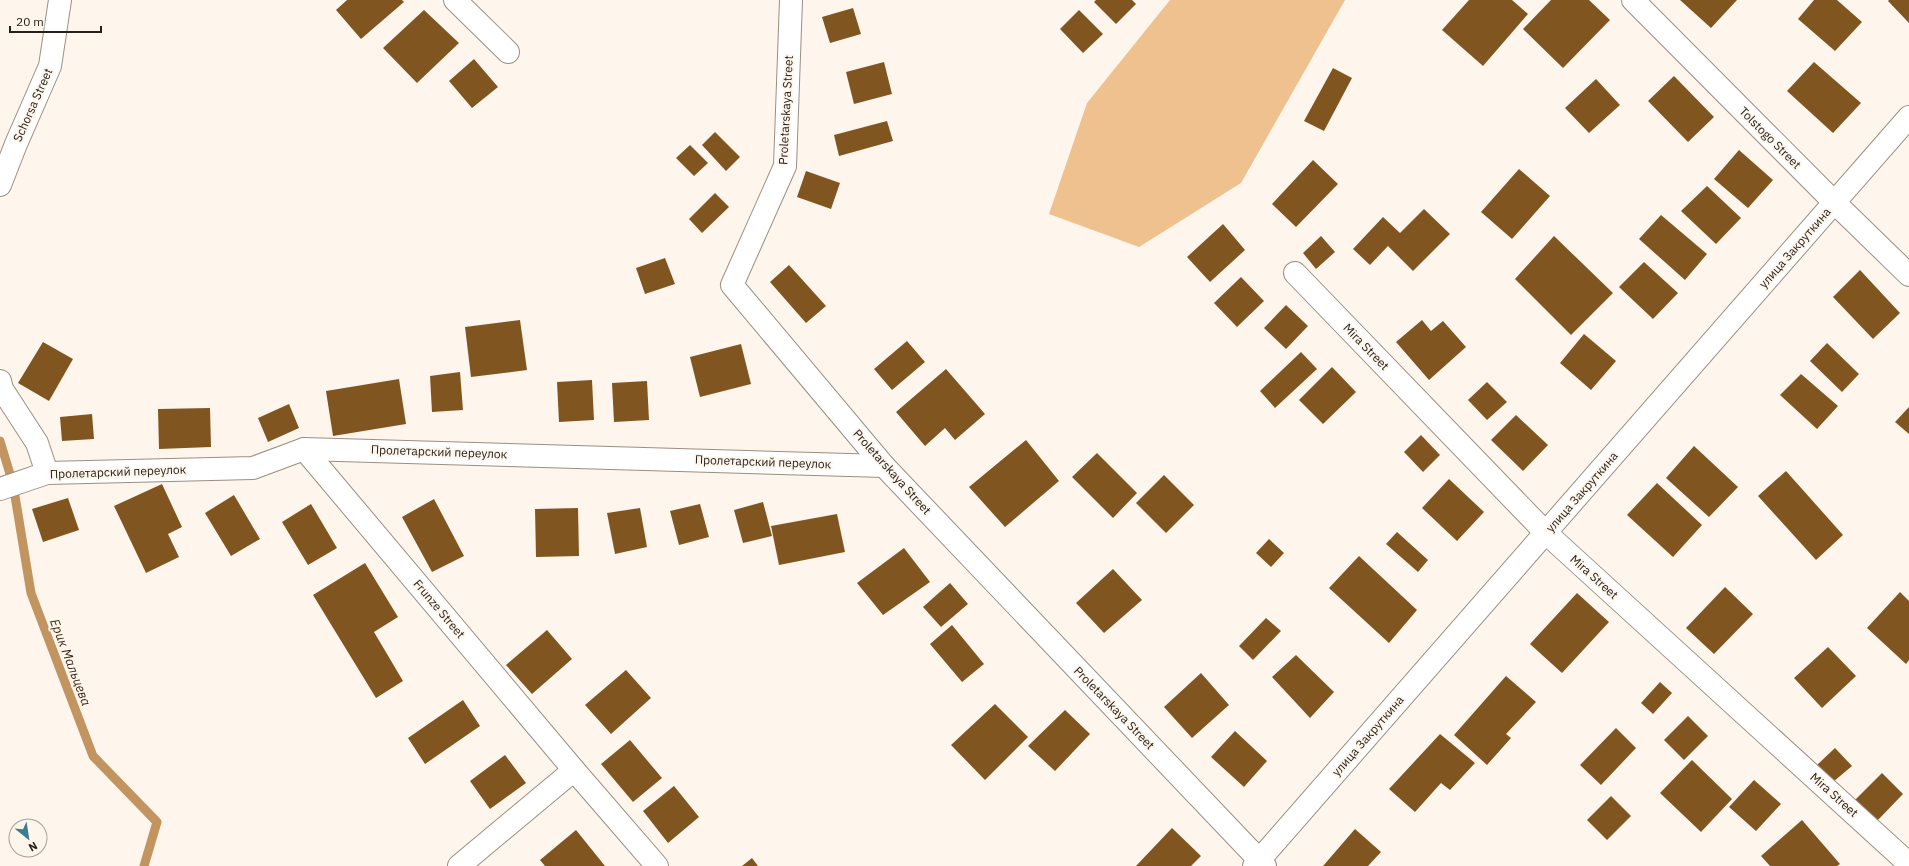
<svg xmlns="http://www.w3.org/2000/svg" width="1909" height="866" font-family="'IBM Plex Sans',sans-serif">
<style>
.green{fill:#efc18f}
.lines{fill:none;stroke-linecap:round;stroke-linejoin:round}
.stream{stroke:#c29460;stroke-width:9}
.building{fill:#805520}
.minor-casing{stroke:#9b8e81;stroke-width:24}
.minor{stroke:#fff;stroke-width:22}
.labels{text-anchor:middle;stroke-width:4;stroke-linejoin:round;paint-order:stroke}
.street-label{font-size:12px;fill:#25201b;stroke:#fef6ed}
.water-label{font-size:13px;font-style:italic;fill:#3a260e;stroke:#fef6ed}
</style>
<rect width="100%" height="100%" fill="#fef6ed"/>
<!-- green -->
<path class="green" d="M1170,0H1345L1241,183L1139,247L1049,214L1087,103Z"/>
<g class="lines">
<!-- stream -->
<path class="stream" d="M0,441L13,484L31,593L93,756L157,822L144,866"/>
</g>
<!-- building -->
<g class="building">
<path d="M347,0H402L404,2L361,39L336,10Z"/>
<path d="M1096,0H1132L1136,4L1116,24L1094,2Z"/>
<path d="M1469,0H1512L1528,14L1483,66L1442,30Z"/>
<path d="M1551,0H1589L1610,20L1563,68L1523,29Z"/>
<path d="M1680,0H1737L1711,28Z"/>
<path d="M1814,0H1837L1862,22L1835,51L1798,19Z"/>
<path d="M1889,0H1909V23L1888,1Z"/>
<path d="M853,8L861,34L830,43L822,17Z"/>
<path d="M424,10L459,43L417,83L383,48Z"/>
<path d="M1079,10L1103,34L1083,53L1060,29Z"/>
<path d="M474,59L498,87L472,108L449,81Z"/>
<path d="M884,62L892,94L854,104L846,72Z"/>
<path d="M1814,62L1861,103L1833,133L1787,91Z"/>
<path d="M1333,68L1352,78L1324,131L1304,121Z"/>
<path d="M1674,76L1714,117L1688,142L1648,101Z"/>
<path d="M1596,79L1620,105L1589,133L1565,108Z"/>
<path d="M887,121L893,141L839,156L834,135Z"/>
<path d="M715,132L740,157L726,171L702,145Z"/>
<path d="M690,145L708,163L694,176L676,158Z"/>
<path d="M1739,150L1773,180L1748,208L1714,179Z"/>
<path d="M1313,160L1338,184L1296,227L1272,204Z"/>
<path d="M1519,169L1550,196L1512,239L1481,212Z"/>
<path d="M806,171L840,183L831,209L797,197Z"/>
<path d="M1707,186L1741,218L1716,244L1681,211Z"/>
<path d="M715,193L729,207L702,233L689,219Z"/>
<path d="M1424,209L1450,234L1413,271L1388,246L1370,265L1353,249L1383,217L1400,233Z"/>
<path d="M1661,215L1707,254L1685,280L1639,239Z"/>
<path d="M1223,224L1245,250L1210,282L1187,257Z"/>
<path d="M1321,236L1335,252L1316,269L1303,253Z"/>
<path d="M1554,236L1613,293L1571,335L1515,279Z"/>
<path d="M665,258L675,284L645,294L636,268Z"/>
<path d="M1644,262L1678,293L1653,319L1619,287Z"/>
<path d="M789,265L826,306L806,323L770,282Z"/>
<path d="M1860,270L1900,313L1873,339L1833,297Z"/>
<path d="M1241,277L1264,301L1237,327L1214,303Z"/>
<path d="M1286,305L1308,326L1286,349L1264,328Z"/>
<path d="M520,320L527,370L471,377L465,327Z"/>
<path d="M1422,320L1431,331L1443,321L1466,347L1429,380L1396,342Z"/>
<path d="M1584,334L1616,361L1591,390L1560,363Z"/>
<path d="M907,341L925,362L892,390L874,369Z"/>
<path d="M43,342L73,359L49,401L18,383Z"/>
<path d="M1827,343L1859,374L1842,392L1810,361Z"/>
<path d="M741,344L751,384L700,397L690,357Z"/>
<path d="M1301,352L1317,369L1275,408L1260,391Z"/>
<path d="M1332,367L1356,392L1323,424L1299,400Z"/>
<path d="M946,369L985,414L955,440L945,428L925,446L896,412Z"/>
<path d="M460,372L463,410L432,412L430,376Z"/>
<path d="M1801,374L1838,406L1817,429L1780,395Z"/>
<path d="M399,379L406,424L333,436L326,391Z"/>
<path d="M592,380L594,420L559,422L557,382Z"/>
<path d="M647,381L649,420L614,422L612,383Z"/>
<path d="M1487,382L1507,402L1487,420L1468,400Z"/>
<path d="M289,404L299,428L268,442L258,418Z"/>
<path d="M1909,407V434L1895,422Z"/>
<path d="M210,408L211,447L159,449L158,409Z"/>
<path d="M92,414L94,439L62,441L60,417Z"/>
<path d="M1516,415L1548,445L1523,471L1491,440Z"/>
<path d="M1421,435L1440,455L1423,472L1404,452Z"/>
<path d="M1026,440L1059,481L1005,527L969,487Z"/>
<path d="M1694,446L1738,487L1709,517L1666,478Z"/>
<path d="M1097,453L1137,493L1113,518L1072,477Z"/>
<path d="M1786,471L1843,535L1816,560L1758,496Z"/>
<path d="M1164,475L1194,505L1166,533L1136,503Z"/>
<path d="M1449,479L1484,512L1457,541L1422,508Z"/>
<path d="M1657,483L1702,525L1673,557L1627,515Z"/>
<path d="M162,484L182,527L168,534L179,557L146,573L114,506Z"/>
<path d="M234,495L260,539L231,556L205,513Z"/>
<path d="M68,498L79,530L43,542L32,509Z"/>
<path d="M434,499L464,556L432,572L402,517Z"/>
<path d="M763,502L772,536L743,543L734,510Z"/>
<path d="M311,504L337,548L308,565L282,522Z"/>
<path d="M700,504L709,537L679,545L670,511Z"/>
<path d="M578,508L579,556L536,557L535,509Z"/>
<path d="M640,508L647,547L615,554L607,513Z"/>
<path d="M837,514L845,552L779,565L771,526Z"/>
<path d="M1397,532L1428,560L1418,572L1386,544Z"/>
<path d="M1269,539L1284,553L1271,567L1256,553Z"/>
<path d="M904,548L930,582L883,615L857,583Z"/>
<path d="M1359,556L1417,610L1389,643L1329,588Z"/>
<path d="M365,563L398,617L374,632L403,681L376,698L313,595Z"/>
<path d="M1113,569L1142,600L1104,633L1076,603Z"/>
<path d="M950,583L968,604L941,627L923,607Z"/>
<path d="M1725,587L1753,614L1714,654L1686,628Z"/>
<path d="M1900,592L1909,601V660L1906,664L1867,628Z"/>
<path d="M1577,593L1609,622L1562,673L1530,644Z"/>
<path d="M1266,618L1281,631L1253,660L1239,646Z"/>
<path d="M952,625L984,664L962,682L930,644Z"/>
<path d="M547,630L572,659L532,694L506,665Z"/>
<path d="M1828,647L1856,676L1822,708L1794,678Z"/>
<path d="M1296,655L1334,692L1310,718L1272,677Z"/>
<path d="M626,670L651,698L611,734L585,705Z"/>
<path d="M1201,673L1229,705L1192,738L1164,707Z"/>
<path d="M1506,676L1536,702L1506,734L1511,738L1487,765L1454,735Z"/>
<path d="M1660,682L1672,693L1653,714L1641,703Z"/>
<path d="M463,700L480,726L425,764L408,738Z"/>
<path d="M995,704L1028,737L985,780L951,745Z"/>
<path d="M1065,710L1090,734L1055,771L1028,746Z"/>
<path d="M1688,716L1708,736L1684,760L1664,740Z"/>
<path d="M1616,728L1636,748L1601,785L1580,765Z"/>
<path d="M1235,731L1267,761L1244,787L1211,757Z"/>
<path d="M1440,734L1475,763L1450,790L1441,783L1415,812L1389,789Z"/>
<path d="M630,740L662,778L633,802L601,764Z"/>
<path d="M1835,748L1852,766L1833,782L1817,765Z"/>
<path d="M505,755L526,783L490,809L470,781Z"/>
<path d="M1692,760L1732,799L1701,832L1660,793Z"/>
<path d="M1882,773L1903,794L1876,822L1854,801Z"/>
<path d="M1754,780L1781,804L1756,831L1729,807Z"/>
<path d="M674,786L699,817L668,843L643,811Z"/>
<path d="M1611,796L1631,816L1607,840L1587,820Z"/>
<path d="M1802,820L1840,864L1837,866H1770L1761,856Z"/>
<path d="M1172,828L1201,856L1191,866H1136Z"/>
<path d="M1355,829L1381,852L1368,866H1323Z"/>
<path d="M576,830L605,866H545L540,860Z"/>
<path d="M752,858L758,866H742Z"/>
</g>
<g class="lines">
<defs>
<g id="minor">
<path d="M455,0L508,52"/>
<path d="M791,0L785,166L732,285L884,466L1265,866"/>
<path d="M1633,0L1835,203L1909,275"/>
<path d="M0,185L16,144L50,66L60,0"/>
<path d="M1295,273L1546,533L1909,864"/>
<path d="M0,381L2,389L37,443L47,473"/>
<path d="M304,449L574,770L657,866"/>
<path d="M0,489L47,473L253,468L304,449L884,466"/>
<path d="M459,866L574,770"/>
<path d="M1254,866L1909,117"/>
</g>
</defs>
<!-- minor casing -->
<use href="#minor" class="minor-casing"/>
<!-- minor -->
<use href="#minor" class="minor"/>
</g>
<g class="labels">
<!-- street labels -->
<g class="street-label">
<text transform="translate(33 105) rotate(-66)" y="4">Schorsa Street</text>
<text transform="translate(786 110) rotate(-87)" y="4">Proletarskaya Street</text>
<text transform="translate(1770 138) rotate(45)" y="4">Tolstogo Street</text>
<text transform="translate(1795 248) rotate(-49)" y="4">улица Закруткина</text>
<text transform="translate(1366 347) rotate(46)" y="4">Mira Street</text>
<text transform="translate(439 452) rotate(2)" y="4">Пролетарский переулок</text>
<text transform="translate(763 462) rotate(2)" y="4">Пролетарский переулок</text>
<text transform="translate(118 472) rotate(-2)" y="4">Пролетарский переулок</text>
<text transform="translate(892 472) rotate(48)" y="4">Proletarskaya Street</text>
<text transform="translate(1582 492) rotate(-49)" y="4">улица Закруткина</text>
<text transform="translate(1594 577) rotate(42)" y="4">Mira Street</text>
<text transform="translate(439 609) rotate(50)" y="4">Frunze Street</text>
<text transform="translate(1114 708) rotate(46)" y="4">Proletarskaya Street</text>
<text transform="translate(1368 736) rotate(-49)" y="4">улица Закруткина</text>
<text transform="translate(1834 795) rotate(42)" y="4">Mira Street</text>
</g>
<!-- water labels -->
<g class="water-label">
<text transform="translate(71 662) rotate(69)" y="5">Ерик Мальцева</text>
</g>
</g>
<!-- north arrow -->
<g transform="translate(28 838) rotate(150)"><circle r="19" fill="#fef6ed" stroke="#a7a099"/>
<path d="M0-3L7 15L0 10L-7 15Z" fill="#3c7e90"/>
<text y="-6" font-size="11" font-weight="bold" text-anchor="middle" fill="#25201b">N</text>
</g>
<!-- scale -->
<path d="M10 26v6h91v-6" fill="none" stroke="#25201b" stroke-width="2"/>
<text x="16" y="26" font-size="12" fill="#25201b" stroke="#fef6ed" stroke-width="3" paint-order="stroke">20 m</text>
</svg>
